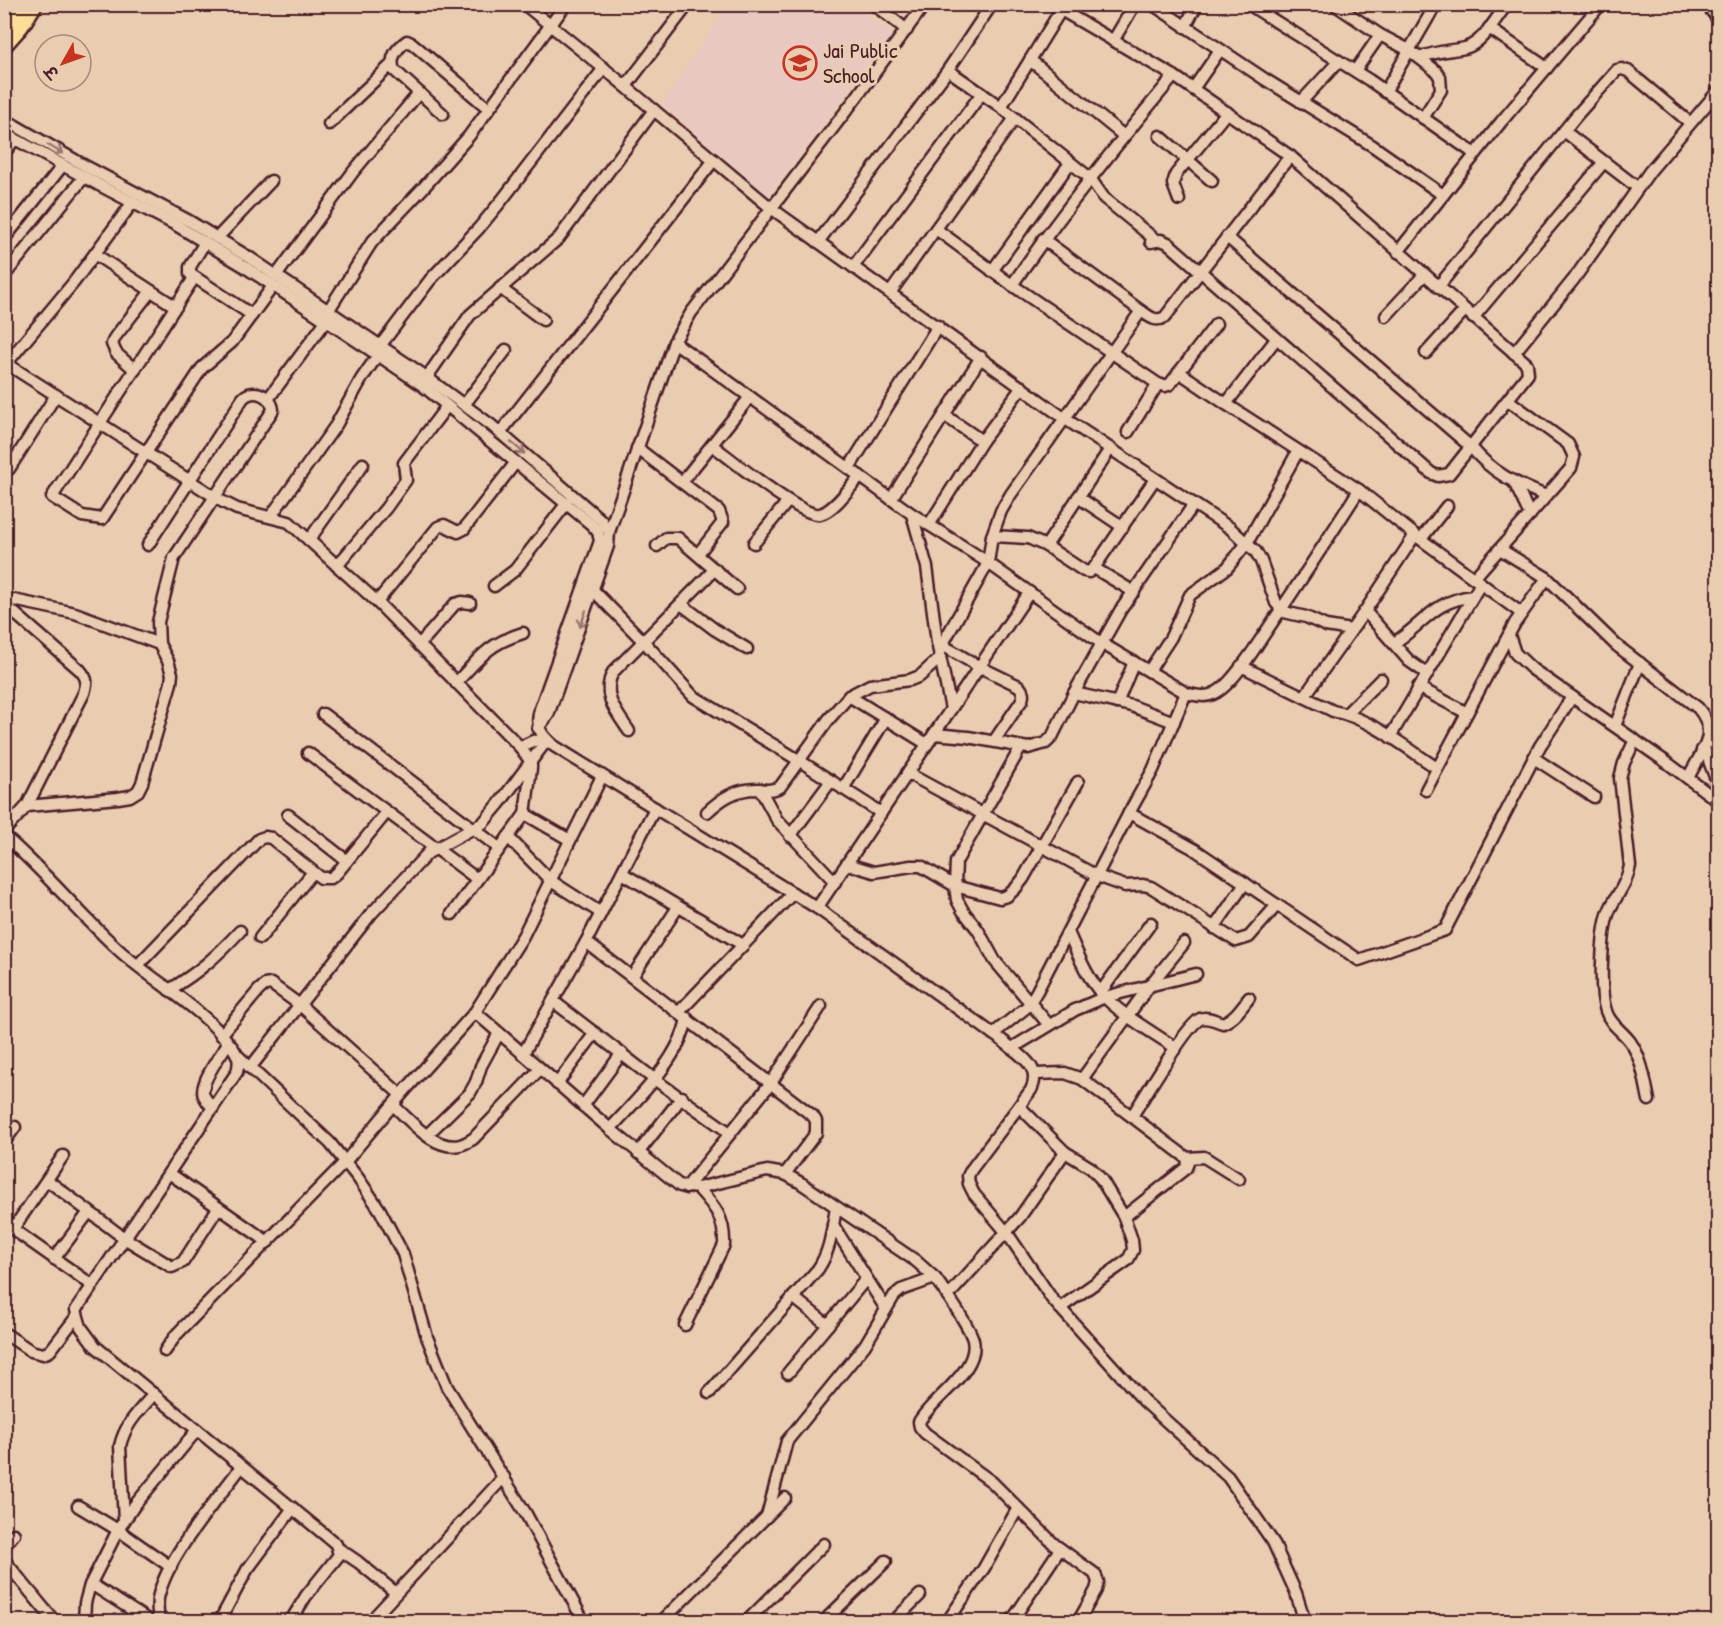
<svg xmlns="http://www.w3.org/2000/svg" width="1723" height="1626" font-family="'Patrick Hand','Playpen Sans Deva',sans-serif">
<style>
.built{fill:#e8c9c1}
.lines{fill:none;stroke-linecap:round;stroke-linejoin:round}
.street-casing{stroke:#4a1f2b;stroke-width:15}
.primary-casing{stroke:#4a1f2b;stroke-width:21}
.street{stroke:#e9cdb0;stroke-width:10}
.primary{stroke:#fedd96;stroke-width:16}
.oneway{stroke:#9a766e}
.labels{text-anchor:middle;stroke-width:6;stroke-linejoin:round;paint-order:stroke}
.poi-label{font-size:22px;fill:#4a1f2b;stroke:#e9cdb0;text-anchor:start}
</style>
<rect width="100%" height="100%" fill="#e9cdb0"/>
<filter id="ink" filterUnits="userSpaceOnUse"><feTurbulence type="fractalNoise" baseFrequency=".0167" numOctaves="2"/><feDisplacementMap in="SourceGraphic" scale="12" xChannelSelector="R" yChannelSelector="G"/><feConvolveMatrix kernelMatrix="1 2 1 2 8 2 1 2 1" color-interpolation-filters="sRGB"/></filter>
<g filter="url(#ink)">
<!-- built -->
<path class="built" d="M729,5H851L892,34L768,196L662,104Z"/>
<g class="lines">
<defs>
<g id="street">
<path d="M524,4L612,75L771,208L1064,418L1230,528L1256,552L1261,561L1276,603L1284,612L1306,617L1326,626L1351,630"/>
<path d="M873,4L907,30"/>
<path d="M1152,4L1266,80L1373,146L1443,195"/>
<path d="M1248,4L1369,80L1475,154"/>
<path d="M1334,4L1380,35L1409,50L1436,71L1440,77L1441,90L1423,118"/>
<path d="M1706,4L1718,19"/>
<path d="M1061,10L1174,76L1290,156L1527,364L1528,374L1449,474L1438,476L1431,473L1168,243L1161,240L1151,242"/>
<path d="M1185,27L1197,4"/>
<path d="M1489,28L1547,68"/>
<path d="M1113,41L1135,4"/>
<path d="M1420,58C1435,51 1449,51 1465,48C1483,43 1496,18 1507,4"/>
<path d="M1030,60L1124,136"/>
<path d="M948,70L1001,107L1090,178L1104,198L1157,241"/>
<path d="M1355,71L1380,35"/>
<path d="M626,86L684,10V4"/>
<path d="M1193,89L1220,50"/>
<path d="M1385,92L1436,4"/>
<path d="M1301,102L1339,61"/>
<path d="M1001,107L1064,5"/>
<path d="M443,114L394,70C389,58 397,48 407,41L413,44L489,109"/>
<path d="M4,119L87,167L189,221L250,258L422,374L491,425L601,520L609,532L608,546L548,715L538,728"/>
<path d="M329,124L392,64"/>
<path d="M1564,131L1638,188"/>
<path d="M4,133L99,185L176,225L242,265L378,355L422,385L592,525L598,532L600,541L540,709C535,727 541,735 554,746L817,908L1003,1041C1019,1055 1043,1066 1031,1090L971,1170L968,1176L969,1184L974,1194L1007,1233L1052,1299L1144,1401L1228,1477L1273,1542L1296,1593L1305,1622"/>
<path d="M1160,136L1212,181"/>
<path d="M4,153L15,139"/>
<path d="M1179,200L1173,184L1176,174L1227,112"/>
<path d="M936,229L1012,285L1158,384L1165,386L1170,384L1216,324"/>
<path d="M1227,237L1471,447C1493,474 1515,483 1546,496"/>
<path d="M217,238L271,181"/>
<path d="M4,239L63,165"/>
<path d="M1043,239L1141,311C1149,316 1155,323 1165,317L1290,156"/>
<path d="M205,242L190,267V274L252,315"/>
<path d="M818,242L948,70L992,4"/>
<path d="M1398,252L1501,122L1601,4"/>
<path d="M96,255L176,307"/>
<path d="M853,267L982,93"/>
<path d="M992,271L1070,163"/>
<path d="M4,276L84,177"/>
<path d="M276,276L353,172L418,94"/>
<path d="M194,278L52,497L82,516L102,519L202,368L232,342L273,286"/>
<path d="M1012,285C1062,212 1117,144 1174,76"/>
<path d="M1438,287L1576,116L1617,70L1622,69L1628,71L1689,122"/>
<path d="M500,288L543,320"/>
<path d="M890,293L1015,118"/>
<path d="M328,311L372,242L424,187L469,136L566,4"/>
<path d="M1386,316L1424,275"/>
<path d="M1473,318L1604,162"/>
<path d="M674,342L912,514L981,558L1101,643L1186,693C1197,696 1207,698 1217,692C1231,684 1254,650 1263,636C1296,588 1328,539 1359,490"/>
<path d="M380,346L430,280L479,228L502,200L604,68"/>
<path d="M1426,353L1465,310"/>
<path d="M1514,353L1574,279L1650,171L1718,91"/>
<path d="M4,362L223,502L237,509L289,522L377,602L520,747L531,762V768L525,814L452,914"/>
<path d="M6,364L74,282L133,202"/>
<path d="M135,370L116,353L112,344L115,337L151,291"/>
<path d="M1179,372L1226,404L1359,490L1415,535L1521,613"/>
<path d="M427,377L470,315L559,238L654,110"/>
<path d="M268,399L326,321"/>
<path d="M1226,404L1276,339"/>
<path d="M464,405L506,350"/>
<path d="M944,415L982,441"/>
<path d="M1128,432L1158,384"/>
<path d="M500,433L714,160"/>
<path d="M712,445C730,458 802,518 820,514C834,511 851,486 860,476"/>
<path d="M637,448L719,511L723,522L698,554"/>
<path d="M849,468L938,326"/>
<path d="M9,469L56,395"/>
<path d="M682,482L750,397"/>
<path d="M1514,482L1530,515"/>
<path d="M1078,497L1123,527"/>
<path d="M891,499L981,357"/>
<path d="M912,514L927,567L937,642L951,709"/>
<path d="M271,516L336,425L362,378L378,355"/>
<path d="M929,525L982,441L1022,387"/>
<path d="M609,532L674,342L691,313L856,98L925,4"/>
<path d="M992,536L1028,538L1046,546L1084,571L1089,572L1094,568L1155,479"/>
<path d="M1421,539L1447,506"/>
<path d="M309,540L363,464"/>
<path d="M754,543L788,501"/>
<path d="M657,546L666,538H678L737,589"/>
<path d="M1046,546L1110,449"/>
<path d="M1500,549L1547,578L1616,645L1698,708C1720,734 1701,752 1688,778"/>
<path d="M337,566L386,508L406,480L404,463L447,406"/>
<path d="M1094,568L1134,592"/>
<path d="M1474,578L1571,468L1574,457L1568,444L1508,400"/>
<path d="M494,586L515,570L567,503"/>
<path d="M593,590L647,645L693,696L800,761L881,813"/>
<path d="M4,598L75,613L159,644"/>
<path d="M377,602L438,527L444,525L458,532L464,529L516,462"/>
<path d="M4,604L80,670C88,679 87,683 84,693L27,806L4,831"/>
<path d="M681,604L714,629L747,649"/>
<path d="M1365,611L1409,661L1426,673"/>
<path d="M1509,635L1515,653L1532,669L1669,764L1718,801"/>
<path d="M937,642L980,667L1019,686C1023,691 1024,694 1022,700L994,741"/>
<path d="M1394,643C1425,623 1433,601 1473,596"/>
<path d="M419,645L455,604L462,602L470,603"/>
<path d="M942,645L988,563L992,536L1001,511L1011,494L1141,311"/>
<path d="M1241,666L1333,711C1370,718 1405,747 1437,768"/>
<path d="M1149,671L1171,637L1190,595L1227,568L1247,543L1298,451"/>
<path d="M456,683C480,657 488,644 523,633"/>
<path d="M1418,687L1467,713"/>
<path d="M1074,693L1132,706L1174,722"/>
<path d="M849,696L927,744"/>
<path d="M1304,697L1365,611L1415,535"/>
<path d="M1117,703L1134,662"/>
<path d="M1347,713L1381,679"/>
<path d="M323,714L499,848"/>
<path d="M1615,726L1640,663"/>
<path d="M629,731C616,712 601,695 613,672L715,569"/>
<path d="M934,734L968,737L1028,748L1046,743L1052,737L1074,693L1120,611L1194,504"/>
<path d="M1390,737L1481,583"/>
<path d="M1635,740L1624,763L1620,778L1630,866C1627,883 1618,893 1611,907C1601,926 1599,991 1606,1011C1610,1025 1624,1032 1631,1043C1642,1059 1645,1081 1649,1100"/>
<path d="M520,747L533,741L547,740"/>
<path d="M1021,747L956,862L955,886L957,900L963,911L978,930L995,961L1049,1025"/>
<path d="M1702,750H1705L1718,785"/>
<path d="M308,753L477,879"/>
<path d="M1534,758L1594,797"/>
<path d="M907,773L1097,876L1125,886L1143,885L1151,887L1236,941L1249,937L1277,905"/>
<path d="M760,789L777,820L835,882"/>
<path d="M843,789L886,718"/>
<path d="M1426,790L1515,623L1547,578"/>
<path d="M27,806L118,798L130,796L138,791L142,783L171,683L172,674L168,661L159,644L158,622L174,558L273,410C272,396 254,387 243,398L148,545"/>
<path d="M707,812C722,798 736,789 757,789C766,790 772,791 780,787L829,719L849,696L870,685L910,680L920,676L940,658"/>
<path d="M1129,813L1194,849L1359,960L1445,930L1540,746L1572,697"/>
<path d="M525,814L570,840"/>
<path d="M288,815L347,861"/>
<path d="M4,836C46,872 80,915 121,952C157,984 203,1008 232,1047C239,1056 240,1062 237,1072L76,1310L81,1327L95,1346L336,1544L339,1555L306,1596L290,1622"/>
<path d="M790,836L831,781"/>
<path d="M508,837L551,881L601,913"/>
<path d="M847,864L874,872L911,866H921L955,886L1000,898L1007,896L1015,889L1023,879L1078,782"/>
<path d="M622,873L743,945"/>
<path d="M817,908L1029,593"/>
<path d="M1214,928L1245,883"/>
<path d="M1068,932C1077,952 1086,976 1101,993C1117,1012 1155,1034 1176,1048"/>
<path d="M260,938L313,872"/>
<path d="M586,942L813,1116L816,1121V1133L785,1174"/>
<path d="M138,965L259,839L265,837L271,838L321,878H331L337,873L387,812"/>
<path d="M632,977L678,907"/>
<path d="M169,990C198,973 217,956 240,931"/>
<path d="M1100,993L1151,923"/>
<path d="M553,1001L654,1079L730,1133"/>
<path d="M475,1012L610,1129L680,1186L698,1188L767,1171L785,1174L801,1183L916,1261L935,1278L948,1296"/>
<path d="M679,1012L793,893"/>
<path d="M993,1034L1028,1006L1037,991L1129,813L1153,770L1186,693"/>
<path d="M221,1035L259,990L265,985L271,984L300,1005L401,1095"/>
<path d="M1012,1048L1075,1010L1105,997L1196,974"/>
<path d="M523,1054L586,942L655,808"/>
<path d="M238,1056L330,1143L358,1178L380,1210L403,1254L427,1337L447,1387L526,1514L584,1622"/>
<path d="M250,1068L371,914L428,853L483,823L499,804L547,740"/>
<path d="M1035,1074L1065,1073L1082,1079L1187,1158L1188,1163L1186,1168L1124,1217"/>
<path d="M1082,1079L1150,985L1184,943"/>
<path d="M557,1084L595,1033"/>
<path d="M393,1105C410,1120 434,1151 460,1145C465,1144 469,1141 473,1139L540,1069"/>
<path d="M583,1106L622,1053"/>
<path d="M1020,1107L1065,1152L1091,1168L1101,1179L1124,1217L1132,1240L1133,1250L1128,1260L1060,1308"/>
<path d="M213,1108C210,1105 206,1100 204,1096C198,1084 222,1053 228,1043"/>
<path d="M1132,1116C1144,1098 1185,1027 1200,1019C1207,1016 1216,1021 1223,1023C1235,1018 1241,1008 1249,998"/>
<path d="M610,1129C637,1099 680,1059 687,1018"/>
<path d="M427,1135L470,1093L476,1082L481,1066L499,1033"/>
<path d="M4,1142L15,1127"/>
<path d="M1065,1152L1020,1217L948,1296C955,1307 970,1328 973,1340C980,1371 932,1398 919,1422L920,1427L925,1433L992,1482L1054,1544L1095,1574L1098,1582L1096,1590L1078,1622"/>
<path d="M638,1153L682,1097"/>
<path d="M1187,1158L1204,1157L1239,1179"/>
<path d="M169,1173L268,1242"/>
<path d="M47,1180L124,1238L172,1267L183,1262L218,1208"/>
<path d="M686,1188L771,1083L821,1006"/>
<path d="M4,1223L92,1285"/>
<path d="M833,1225L886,1309"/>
<path d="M13,1229L63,1156"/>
<path d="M54,1259L89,1212"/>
<path d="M793,1297L828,1325"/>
<path d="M685,1325L724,1245C725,1218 715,1207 698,1188"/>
<path d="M4,1333L31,1351L43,1354L50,1351L77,1316"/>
<path d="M165,1351L176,1335L345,1162L401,1095L475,1012L523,936L602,776"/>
<path d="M788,1373L866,1279"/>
<path d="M709,1393L818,1269C831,1250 832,1229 836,1208"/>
<path d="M78,1506L118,1530L171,1567"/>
<path d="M767,1516L787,1441L865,1345L894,1296L901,1290L935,1278"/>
<path d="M124,1521L120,1446C125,1424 139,1411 154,1394"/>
<path d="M4,1546L14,1534"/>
<path d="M339,1549L358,1562L396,1593"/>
<path d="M4,1560L55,1622"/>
<path d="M91,1584L151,1622"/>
<path d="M376,1615L504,1477"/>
<path d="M84,1622L85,1603L90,1585L118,1530L134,1506L197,1430"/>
<path d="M159,1622C158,1612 156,1603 159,1594C171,1551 215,1503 241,1467"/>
<path d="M219,1622L247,1570L293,1508"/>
<path d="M661,1622L785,1498"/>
<path d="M746,1622L824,1544"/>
<path d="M823,1622L886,1561"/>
<path d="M893,1622L920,1595"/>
<path d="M947,1622L984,1568L1018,1508"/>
<path d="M1011,1622L1060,1549"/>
</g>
<g id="primary">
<path d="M4,27L20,4"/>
<path d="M4,44L20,26L34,4"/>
</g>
</defs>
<!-- street casing -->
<use href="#street" class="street-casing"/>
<!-- primary casing -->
<use href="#primary" class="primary-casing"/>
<!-- street -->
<use href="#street" class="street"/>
<!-- primary -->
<use href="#primary" class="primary"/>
</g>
<!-- one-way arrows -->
<defs><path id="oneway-shaft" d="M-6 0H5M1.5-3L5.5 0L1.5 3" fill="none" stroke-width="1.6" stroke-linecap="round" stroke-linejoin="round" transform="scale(1.5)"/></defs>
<g class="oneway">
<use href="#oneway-shaft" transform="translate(55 149) rotate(30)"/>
<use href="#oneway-shaft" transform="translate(518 448) rotate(40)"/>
<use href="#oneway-shaft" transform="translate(583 619) rotate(109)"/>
</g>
</g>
<!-- icons -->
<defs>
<symbol id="school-ring" viewBox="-11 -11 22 22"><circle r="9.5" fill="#e9cdb0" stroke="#c8321e" stroke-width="1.5"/><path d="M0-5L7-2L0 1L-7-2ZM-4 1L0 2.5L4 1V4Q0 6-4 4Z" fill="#c8321e"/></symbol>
</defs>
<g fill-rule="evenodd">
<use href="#school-ring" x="781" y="44" width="38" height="38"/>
</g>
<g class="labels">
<!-- poi labels -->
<g class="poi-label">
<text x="823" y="58">Jai Public<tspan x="823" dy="25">School</tspan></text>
</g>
</g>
<!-- margin -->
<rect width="1723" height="1626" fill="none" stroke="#e9cdb0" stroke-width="24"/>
<rect x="12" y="12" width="1699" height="1602" fill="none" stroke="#4a1f2b" stroke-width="2" filter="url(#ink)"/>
<!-- north arrow -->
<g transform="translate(63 63) rotate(230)"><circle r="28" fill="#e9cdb0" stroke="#a9877b" stroke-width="1.5"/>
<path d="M0-4.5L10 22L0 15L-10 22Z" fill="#c8321e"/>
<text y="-9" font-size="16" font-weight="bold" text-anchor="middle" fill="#4a1f2b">उ</text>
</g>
</svg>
